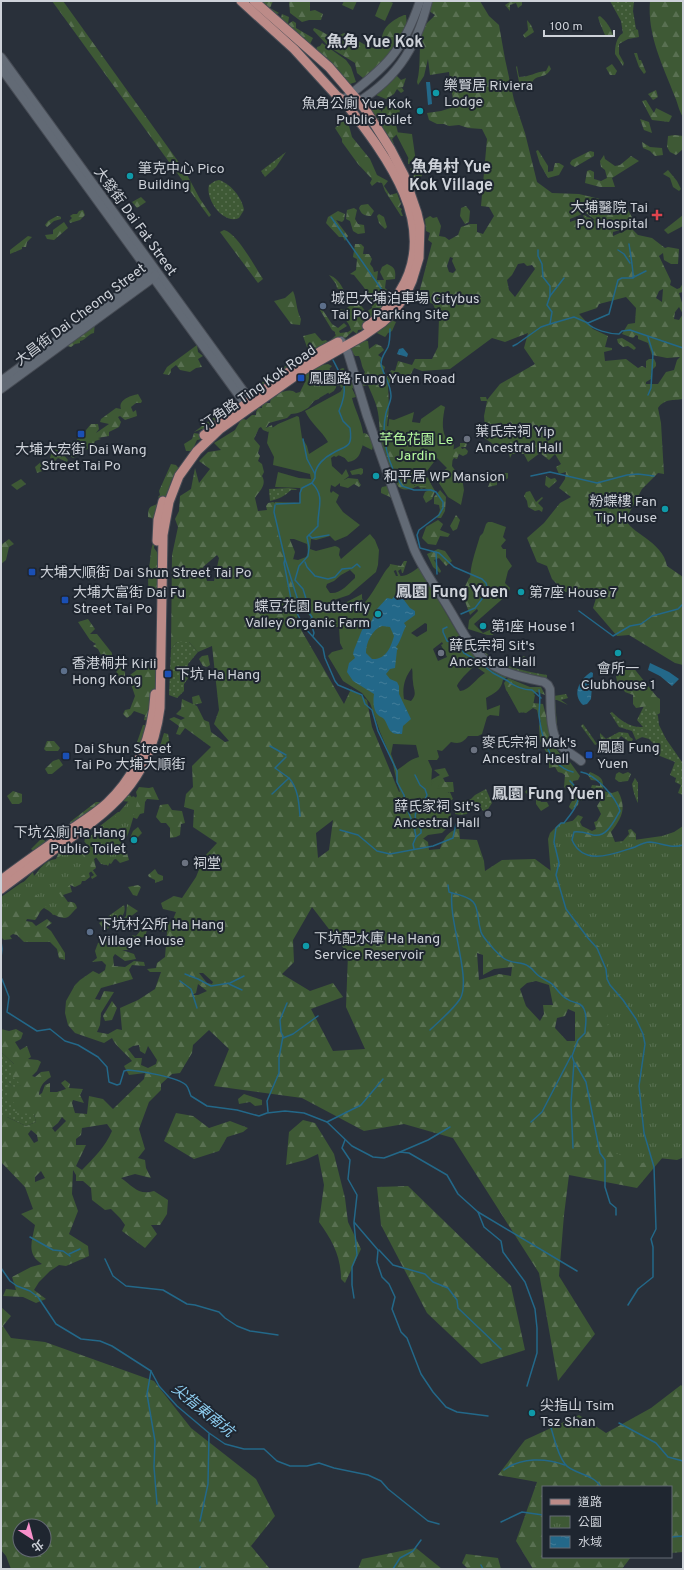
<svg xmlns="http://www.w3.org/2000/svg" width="684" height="1570" font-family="Overpass,'Noto Sans TC',sans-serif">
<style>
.grass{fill:url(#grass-dots)}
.forest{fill:url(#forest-firs);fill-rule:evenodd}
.park{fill:url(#park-tufts)}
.garden{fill:#3e5935;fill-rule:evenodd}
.water{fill:url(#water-ripples);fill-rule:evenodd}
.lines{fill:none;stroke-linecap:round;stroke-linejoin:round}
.stream{stroke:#236889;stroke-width:1.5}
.secondary-casing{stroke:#474c55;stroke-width:10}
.primary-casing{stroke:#474c55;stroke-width:11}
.secondary{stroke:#626a75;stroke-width:8}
.primary{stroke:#bc8b88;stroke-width:9}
.culture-dot{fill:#0f9aa8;stroke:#1f2630;stroke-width:1.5}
.health-dot{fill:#e0444e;stroke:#1f2630;stroke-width:1.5}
.service-dot{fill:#5c6f8a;stroke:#1f2630;stroke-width:1.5}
.transit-dot{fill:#1a4fb4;stroke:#1f2630;stroke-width:1.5}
.worship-dot{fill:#6b7280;stroke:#1f2630;stroke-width:1.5}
.labels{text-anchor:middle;stroke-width:4;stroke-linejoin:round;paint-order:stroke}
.poi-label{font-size:14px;fill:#ced2d9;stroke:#1f2630;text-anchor:start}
.street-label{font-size:14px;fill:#ced2d9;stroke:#1f2630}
.park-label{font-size:14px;fill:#b6faa0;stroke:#1f2630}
.water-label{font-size:15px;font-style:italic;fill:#8ecef1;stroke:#1f2630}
.quarter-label{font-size:16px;font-weight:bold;fill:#ced2d9;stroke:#1f2630}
</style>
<defs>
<pattern id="grass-dots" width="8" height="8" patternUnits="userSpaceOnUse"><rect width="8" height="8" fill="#3e5935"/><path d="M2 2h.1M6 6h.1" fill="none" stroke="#597052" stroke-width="1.8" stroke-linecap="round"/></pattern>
<pattern id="forest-firs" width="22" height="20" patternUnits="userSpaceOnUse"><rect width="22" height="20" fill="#3e5935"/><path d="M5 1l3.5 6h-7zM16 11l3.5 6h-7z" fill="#597052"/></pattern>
<pattern id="park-tufts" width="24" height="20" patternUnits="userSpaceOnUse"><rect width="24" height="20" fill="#3e5935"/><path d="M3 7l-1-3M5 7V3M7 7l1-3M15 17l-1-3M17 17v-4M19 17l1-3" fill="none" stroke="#597052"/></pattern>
<pattern id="water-ripples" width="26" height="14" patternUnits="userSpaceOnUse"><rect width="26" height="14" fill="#236889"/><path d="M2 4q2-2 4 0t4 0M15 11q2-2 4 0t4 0" fill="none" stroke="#427d99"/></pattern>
</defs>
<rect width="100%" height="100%" fill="#29303a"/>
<!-- grass -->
<g class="grass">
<path d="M610,1H634L633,11L636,29L632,31L623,34L621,21Z"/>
<path d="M286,152L276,167L265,177L261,171Z"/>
<path d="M219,180C231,184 242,198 244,210L239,218C223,225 205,199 209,185L215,181Z"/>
<path d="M289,488L296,489L297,490H291C285,496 279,499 270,501L269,489Z"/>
<path d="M177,642H189L198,652L188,664L189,677L184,684V691L177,698L169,695L171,649Z"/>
<path d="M482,650C501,667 523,671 547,675V678C523,673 500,669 481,652Z"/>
<path d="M566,694L568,698L561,700L568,705L557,700H555L558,737L556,725L554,696Z"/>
<path d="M647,700L658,716L659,725L666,739L682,762L683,795L678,793L681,785L675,782L676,778L670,775L675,762L655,754V745L649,739L642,737L636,740L632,731L619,727L610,713L612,712C620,720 630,728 643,727L637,720Z"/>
<path d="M583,724L597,744L595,745L581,726Z"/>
<path d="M619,732L628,733L630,737L633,739L631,743L621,736L613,747H609C605,744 599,740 600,733L606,739Z"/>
<path d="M635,778L638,783V803C635,798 633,790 632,784Z"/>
<path d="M486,789L492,803L488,809L483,811L480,807L473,805L471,808H469L467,814L460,815L455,814V810L460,802L471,799L475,795Z"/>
<path d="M1,1052L14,1064L22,1085L14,1088L8,1082L34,1114L36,1122L26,1126L7,1117H1Z"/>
</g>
<!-- forest -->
<g class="forest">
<path d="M52,1H63L185,171L200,199L211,215L209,217Z"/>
<path d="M256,1H273L270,8L279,13L275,15Z"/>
<path d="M289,1H310V11L315,10L323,14L321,20H309L302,22L290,13Z"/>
<path d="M432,1H480L489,16L499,25L505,59L514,100L525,133L537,182L552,193L579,194L608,201L622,202C628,208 631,217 637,225L613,232V236L631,228L638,235L652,238L665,248L668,247L679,249L678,264H671L664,260L663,253L659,256L671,281L670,285L677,289L680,288L683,283V292L679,293L683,306V399C673,401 665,398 658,408L661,423L664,474L658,473L642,489L626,519C628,532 663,541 667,566L683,577V665L675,663L629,635L617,636L593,608L597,595L593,588L565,592L552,579L547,566L537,562L527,538L544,523L560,503L571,497L559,488L565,479L566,472L559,474L556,467L561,464L555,454L549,460L540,453L528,462L524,454H512L510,458L509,453C499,450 493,443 484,438L482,428L485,427L484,416L487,401H481L480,397H486L487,400L500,384L535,364L524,348L528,333L505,342L492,338L450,369L422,371L414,368L411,374L405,377L398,372L393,376L388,386L389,408L387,426L392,427L406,479L415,486L421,471L424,472L435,491L432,499L426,503L423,497L425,492L429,490L424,488L421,489L418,486C412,489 406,491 400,488C395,485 381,450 381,442C379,431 380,420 377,408C375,400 371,393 368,385L363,386V382H360L365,372C361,366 362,362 359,356H355L349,348L359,339L368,341L369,349L376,344L381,346L384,350L378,355L382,358L380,363L385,367L383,374L386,378L390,373L391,370L395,371L398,361L412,365L415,359H432L438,347L439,318L433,304L418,297L432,243L428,240L430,233L426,231L425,219L430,216L433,218L437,217L441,226L439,236L445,237L449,240L458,235L461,227L470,224H477V232L483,234L494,216L489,207L481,206L487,139L482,129L468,128L459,125L449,126L444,124H437L429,120L427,113L441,111L454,107L449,72L430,75L428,59L424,76L418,85L417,82C422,64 417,44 424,27C426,23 432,19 435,15L429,11ZM584,207L591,209L586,213L595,220L592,221L591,218L587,217L583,214L584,219L581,222V218L570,222V219L582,214V208ZM450,257L453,258L452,261L456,270L453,273L449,272L447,266ZM524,263L527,266L532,265L535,269L515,297L509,290L507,280L512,275L518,264ZM663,289L662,302L656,298L659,291ZM626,297L636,308L635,323L628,324L622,334L633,338L636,335L638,336V339L648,343L652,355L667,358L680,357L677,360L674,370L666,372L658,384H646V382L651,379V371L656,366V363L654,359H649L646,361V368L642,366L638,368L626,359L605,361L604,352L612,350V348L605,347L608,336L593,329L579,314L597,308L599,304ZM679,307L683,314L679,320L674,319L675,312Z"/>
<path d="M511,1H522V5L518,8L516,3L510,5V11L505,5Z"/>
<path d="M650,1H683V117C679,111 678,104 675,97C663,66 647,35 650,1Z"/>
<path d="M282,14L289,17L288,24L293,21L296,23V28L313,38L309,46L280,21Z"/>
<path d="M404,15H406L407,26L395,48L390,51L387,59L363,78L357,73L355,63L329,47L313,30L314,28C319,29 331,38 335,37C338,37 341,34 344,33L369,47L378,49L382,45C380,29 390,21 404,15Z"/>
<path d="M600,16C606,21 611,28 613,35L607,36L605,35C603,31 599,21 598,17Z"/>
<path d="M527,20L531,25L534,32L525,38L523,35L528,30Z"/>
<path d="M636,29L638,30L639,37L628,39L619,44V54L624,63L623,66L615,54C615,47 616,37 623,33C628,31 632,32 636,29Z"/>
<path d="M322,43L346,60L351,67L356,82L350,84C339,73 330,58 316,51L317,47L320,46Z"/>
<path d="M634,53H637L639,60H641L646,72L644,74L639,67Z"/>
<path d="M612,64L617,71L615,75H610L606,68Z"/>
<path d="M549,65L551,69C545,80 536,73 531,84L527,85L519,82L516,67L517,66L519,77C530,77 535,72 546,71Z"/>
<path d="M396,75L401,80L406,78L403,87L397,89L402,88L404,91L401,93L397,89L394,94L386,99L376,95L389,84Z"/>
<path d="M656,90L658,97L653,100L648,94Z"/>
<path d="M373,100L382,112L383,107L389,106L390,101H401L399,116L396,125L398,133L392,139L394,144L391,146L389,141L391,139L383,134L377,124L379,119L373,117L366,107Z"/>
<path d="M646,100L654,113L656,108L672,116L669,122L652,120L642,101Z"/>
<path d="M640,119L649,122L652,133L644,130Z"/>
<path d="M342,121L348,122L352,137L370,159L377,175L388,181L384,186L390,195L397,193L401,204L399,207L402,209L401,211L403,216H401L385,191L382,183L377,182L372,186L370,183L372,179L358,164L342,142V139L335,128Z"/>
<path d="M675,135L683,136V149L676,155L670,152L667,147L668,136Z"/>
<path d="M642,142L650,147L662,148L663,155L655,156L650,151L643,148Z"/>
<path d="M538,150L548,166V172L553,171L555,163H559L564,166L559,175L548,178L540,164L536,151Z"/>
<path d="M590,151L594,152V156L575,167L571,165L570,163L572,160Z"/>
<path d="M604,155L605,159L615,166L620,165L631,156L639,161L612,178L615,187H600L585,183L587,171L590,170L594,172V179L601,181L607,178L605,170L601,167L600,161Z"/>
<path d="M410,157H414L421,161L422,176L417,178L418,182L416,184L412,183L411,180L415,173L414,170L412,171L410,169L413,167L412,164H408V159Z"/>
<path d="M668,170L677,181L681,189L679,191L673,187L670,178L663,174Z"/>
<path d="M141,197L146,202L137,208L132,202Z"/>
<path d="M368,204L374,211L371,216C364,216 361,214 359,208L361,205Z"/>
<path d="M466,206L470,211L469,222L465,224L460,216L461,208Z"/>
<path d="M354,208L357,210L355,219L358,224L364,225L365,233L358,234L353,231L350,221L346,219L347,210Z"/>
<path d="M83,210L85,215L80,220L70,223L69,221L72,218L70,216L73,214H77L79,211Z"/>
<path d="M338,211L345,214L344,220L342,222L336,220L348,236L345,241L343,237H339L326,223L328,217Z"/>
<path d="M379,214L384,217L387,227L385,229L379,223L377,216Z"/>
<path d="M683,215V226L668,234L664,230Z"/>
<path d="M57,216L61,217V219L54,221L47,227L45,225L48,221Z"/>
<path d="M64,222L68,228L54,240L47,239L45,235L53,234V230Z"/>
<path d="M224,230C237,233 255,267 263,279L258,283L220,232Z"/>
<path d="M28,236L32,237L27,242L26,247H22V249L10,254V250Z"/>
<path d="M355,244H361L364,247L363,254H369L372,259L370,264L373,268L374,272L378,271L377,280H384L380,272L382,267L387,264C395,267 396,271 395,279L386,280L385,288L388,291H391L385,301H388L394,297L393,293L399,283H402L405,285C405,291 405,295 401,298L400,301L392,306V308L387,313L382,310L381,313L377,315L379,319L377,320L373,318L371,320L374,322C371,327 364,330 358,330L357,334L353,331C344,339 346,340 332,343L331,340L336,335L335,334V332L332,330L320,310L322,309L332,324L338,328L344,323L347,326L339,331L340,333L348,332L351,330C349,321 341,317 339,309L344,310L351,305L345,294L337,288L336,284L329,275C342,279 344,295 353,304L359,303L366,312L372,308C372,294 362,286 354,275L350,274L356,270L357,259L353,257Z"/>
<path d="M293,291C297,300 296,310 301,319L300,325L291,324L274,301L285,298Z"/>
<path d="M391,320L396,322L392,331L388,333L386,336L385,337L377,333L379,327L382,329Z"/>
<path d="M95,322L94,333C88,334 86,340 80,341V343L75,344L71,347L64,345Z"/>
<path d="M315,333L322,341L326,340L329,344L254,393L253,389L308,350L303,336Z"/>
<path d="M622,338L632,344L636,348L634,350L628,346L623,347L618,343L617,339Z"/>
<path d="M197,345L198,352L203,356L198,359L202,367L196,368L190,372L180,370L176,365L171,369V372L169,375L163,374L167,367Z"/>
<path d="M319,363L322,365L328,364L332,366L329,369L319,399C313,400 312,404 308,408C303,411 297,414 291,414L287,418L269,423L266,428L272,425L273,429L268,432L263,430L261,427L259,428L254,439L260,446L258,453L260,456L258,461L262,464L264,472L262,476C267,485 260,490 255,498L258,511L267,510L266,506L268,503L273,502L275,503L295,552L290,571L310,606L299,612L296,621L344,704L351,689L367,700L372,727L399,792L403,789L421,837L428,842L429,850L440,849C444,837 448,832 459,828L460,839L477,840L484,861L485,871L502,860L535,859L554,873L570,824L578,815L583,817L580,822L582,826L592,831L596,829L594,822L597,821L601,814L597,806L602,798L596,789L591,788L592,785L600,786V781L591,780L588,775L590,772C601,777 604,778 603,791L612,793L618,791C627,808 622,818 611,832L615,842L623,841L629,834L628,830L631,829L636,834V842L683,893V973L673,1145L637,1188L569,1175L564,1215L559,1276L595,1334L558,1381L539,1273L453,1138L404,1124L364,1131L302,1098L214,1086L229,1049L209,1030L193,1045L192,1053L180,1073L172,1074L161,1084V1090L149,1102L139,1129L145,1149L138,1158L145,1160L146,1168L151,1178L135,1174L121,1178C133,1186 138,1196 154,1191L168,1200L167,1214L160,1225H151L157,1234L145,1248L122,1231L125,1225L120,1218L111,1209L105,1210L92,1200L91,1188L83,1181H76V1175L73,1170L72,1194L78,1211L69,1234L88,1246L89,1256L66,1266L59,1265L50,1271L39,1282L34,1290L46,1299L36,1303L23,1297L3,1296L6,1289L16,1290L12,1277L31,1267L42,1264C26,1254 32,1241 35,1225L21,1214L33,1209L25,1187L1,1162V1117H7L26,1126L36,1122L34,1114L15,1113L17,1105L9,1099L7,1082L14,1087L21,1085L11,1075L14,1064L1,1052V1029L9,1031L16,1029L23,1033L21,1039L15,1042L20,1050L27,1046L31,1057L28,1059L38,1060L41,1062L37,1071L32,1076L35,1077L41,1072L49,1071L51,1077C43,1082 40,1086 39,1095L42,1093L45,1085L50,1083V1092H57L66,1089L61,1083L65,1080L70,1084L69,1088L83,1089L80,1095L84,1103L73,1100L72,1103L75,1113L87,1114L89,1096L103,1099L113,1109L144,1079L145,1073L129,1075L124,1066L132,1061C125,1052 116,1047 112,1038L104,1043L75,1033L68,1025L65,1013L66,1001L75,985L80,980L93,971L99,974L105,970L106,965L102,961L92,962L97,958L95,951L98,943L108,939L117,945L126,939L133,943L131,950H122L134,954L136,959L125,961L115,954L113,957L114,966L125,967L134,961L144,962L145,966L132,965L129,970L133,979L101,988L95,999L100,1000L104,991L114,992L101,1013L100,1025L97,1032L108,1034L117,1029L122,1030L120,1008L138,1000L155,989L161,972H150L147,969L156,968L157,963L165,957L167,932L160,931L164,921L172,922L176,912L163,909L161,903L174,896L182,898L196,877L204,857L217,843L193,827L194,810L184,807L186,794L193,787L192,766L211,747L185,728L180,735L176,734L179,726L169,719L174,717L181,720L185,718L176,714L181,709L182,699L197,706L204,720L209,722L211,732L225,742L229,741L214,724L219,710L212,646L198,652L189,642H177L171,649L172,555L178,527L175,519L179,511L180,496L191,489L195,468L199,483L210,469L199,461L208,452L221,450L214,443L235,430L242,418L246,420L252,415H256V412L258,408H262V403H270L271,397H275L277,393C285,392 290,388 296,393L300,392L305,382L303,374ZM217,555L219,558L214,581H207L203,567ZM333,820L329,850L318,858L316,833ZM312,907L348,954L346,1007L365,1049L333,1051L311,1009L343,997L333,983L310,991L282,974L294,962L293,940ZM477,953L483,955V975L494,969L512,967L511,976L499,974L479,980ZM199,973H203L213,982L212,984L207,983ZM536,981L549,985L553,1005H543L544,1014L540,1021L526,1006L520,989L527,983ZM198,984L207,991L198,995H192L196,993ZM568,1009L575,1012V1041H567L555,1028L557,1018L565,1016ZM139,1045L140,1051L145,1054L148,1046L157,1060L156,1064L148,1068L141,1065L142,1058H135L128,1049L133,1046ZM62,1117L66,1121L55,1132L52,1128L58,1123ZM107,1124L112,1131C105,1147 94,1158 82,1170L76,1166L86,1145H76V1139L81,1135L82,1128ZM31,1130L37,1135L38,1141L34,1143L28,1134ZM41,1171L45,1178L35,1182V1177Z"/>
<path d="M343,368C355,375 351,378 354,389L350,387L340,393L343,387L341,388L340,385L338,386L333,383L331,378L333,375L343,378L340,369Z"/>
<path d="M138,394L142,401L141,403H136L131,407L133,412L136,410L137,416L125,420L120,416L118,417L121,422L119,427L109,432V436L98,438L101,439L95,441L94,444L89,445L88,449L84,450L79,446L78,443L76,444V447L69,451L70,452L78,449L80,454L73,458L66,453L63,454L68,460L67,462L58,458L55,461L50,458L52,450L63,448L73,441H76L78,438V433L82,435L91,424H98L99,429L96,433L109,424L100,422L101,419L116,408L121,409C118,399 131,396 138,394Z"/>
<path d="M217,415L221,418L209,425C204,432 207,439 197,440L192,451H186L184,444L192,439L194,433L200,434L203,432L202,429L194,432Z"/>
<path d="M364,433L367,434C371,439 375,443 372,450L362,445C361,453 358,461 348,462L344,457L338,455Z"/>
<path d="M460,443H467L466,447H461L462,449L465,448L468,451L467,454L463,456L459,454L457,459L454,458L451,462H450L449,452L460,446Z"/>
<path d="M42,461L48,465L45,470L37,473L35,467Z"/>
<path d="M171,464L176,465L180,470L172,479L164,502L158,497L160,495L159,491Z"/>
<path d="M361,468L363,469V473L361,475L359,474L352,475L350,471Z"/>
<path d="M505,473H508V478L504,481L499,480L497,481V485L488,487L490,482Z"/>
<path d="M546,476L551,479L555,478L557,481L549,488L545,485Z"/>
<path d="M348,478L358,479L359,482L361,485L359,487L354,484L348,488L340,486V482L343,479L344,480Z"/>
<path d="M21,479L26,484L17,490L11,485Z"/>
<path d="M387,486L389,491L393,493L395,504L390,497L381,493V489L382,487Z"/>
<path d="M440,490L446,497L445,511L441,518H437L440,510L439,505L434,504V497Z"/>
<path d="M530,491L536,502L542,497L543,498L538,503L543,508L542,512L539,510L535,511L528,507L527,501L524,496L526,492Z"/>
<path d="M161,502L154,519L148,517C148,504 151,508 161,502Z"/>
<path d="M456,515L460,520L457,529L453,531L450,526Z"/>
<path d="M438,520L443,524L440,530L450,534L448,537L440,536L436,545L428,544L422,538L426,527Z"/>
<path d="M9,539L14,544L9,547L6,560L1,564V545Z"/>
<path d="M154,541H155L154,548C159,554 160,559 157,566L160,569L158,593L155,595L149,591C148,583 147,577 151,570L149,567C151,558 150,549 154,541Z"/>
<path d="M438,549L445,551L452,561L446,566L439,558L434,560L441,571L440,573L433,567L427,554Z"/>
<path d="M404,561H407L403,573H402L401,569L398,571L402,579H399L396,570L391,572L389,570L390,564L401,566Z"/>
<path d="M480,571L487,600L470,615L462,593L469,578Z"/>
<path d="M88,619L95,629L90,634H97L112,653V656L108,659L101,655L98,649L93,646L96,644L90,640L78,622Z"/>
<path d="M92,654L95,657L97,661L92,664L86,658Z"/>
<path d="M208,655L210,665L207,667L203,666L199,659L202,656Z"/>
<path d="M630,665L632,666L657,697L660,699V713C656,716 654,716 650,712L651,708L648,706L636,708L633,704V695L625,692L621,685L618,684L616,677V674L622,668Z"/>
<path d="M150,667L158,670L159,683L149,721L144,720L145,715L134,711L131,715L127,718L123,714L125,710L130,709L135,696L130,681V675L138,669Z"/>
<path d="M121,668L125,672V678L118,677L116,670Z"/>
<path d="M508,678L530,687H541L545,695L537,692L532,695L533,703L543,704L550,731L549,739L560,754L567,758L580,776L578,780L573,781L574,790L581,791L582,801H579L578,805L572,810L569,807C570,803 574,799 576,794L571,793L564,787L565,775L562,773L558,772L555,767L549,768V757L540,741L539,726L541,721L539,719L537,710L533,708L526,713L521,712L506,690L504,683Z"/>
<path d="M143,725H148L141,750L136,745Z"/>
<path d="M164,733L168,734L170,745L169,746H160Z"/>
<path d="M47,741H54L60,748L58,751H46L44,749Z"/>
<path d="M59,759L63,765L52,774H48L45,769L53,761Z"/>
<path d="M445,768L449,776L443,778L445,782H453L454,792H448V798L428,788L429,781L440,775L434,770Z"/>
<path d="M619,772L623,774L628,772L631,774L628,781L619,782L615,779L616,774Z"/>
<path d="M531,785L535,790L534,794L529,796L525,792Z"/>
<path d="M139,787L149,788L153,787L159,800L147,799L145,802L144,813L140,814L137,819L129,816L105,835L100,826L118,812H126L131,802L122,801L126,796L130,795L134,800L137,796L136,792Z"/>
<path d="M13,791L22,794V802L19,804H12L7,796Z"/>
<path d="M539,799L541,802H547L549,806L541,811L536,804V800Z"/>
<path d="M96,802H101L106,805L72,826L70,822Z"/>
<path d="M168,804L172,810L182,811L185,823L181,824L180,835L176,837L170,838V828L166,823H161L156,817L160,805Z"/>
<path d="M138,827L142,833L138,837L130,838L133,831Z"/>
<path d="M61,830L64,833L49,843C46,833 53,830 61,830Z"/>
<path d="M86,836L98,856L94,859L96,868L89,873L90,877L85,881H82L81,884L75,887L70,885L72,892L63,895L68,902C73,901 76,903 77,908C74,910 71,915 68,917C60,921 50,911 44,908C39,911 39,916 35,920L27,919L26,921L32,922L36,926L47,919L52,923L46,927L51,931L65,953V960L59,958L57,949L50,942H24L17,935L13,934L10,936L12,939L4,940L1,937V898L22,884L33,872L34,876C41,868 45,860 56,859L59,852C70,851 67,848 74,846C79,844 83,847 87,844L84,838Z"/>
<path d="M41,839L44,840L48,844L37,853L31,849Z"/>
<path d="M120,849L127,853L129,860L120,863L116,859L111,860L108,866L105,863Z"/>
<path d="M155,869L158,874L163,876V880L155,883V880L149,877L148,875Z"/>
<path d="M138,885L141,887L137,896L133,895L128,887Z"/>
<path d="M148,926L145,937L134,938L132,935L136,936L141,930Z"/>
<path d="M112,1001L117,1008L112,1020L105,1021L103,1016Z"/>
<path d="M244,1094L262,1100V1105L255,1106L250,1102L239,1104L238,1099Z"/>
<path d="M176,1113L193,1116L209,1128L230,1121L248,1128L243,1132L227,1137L219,1151L194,1159L164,1141Z"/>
<path d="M303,1120L315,1123L334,1154L345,1198L348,1222L361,1249L345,1283L341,1279C341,1256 332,1240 319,1222L324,1185L318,1154L305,1160L286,1165L289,1132Z"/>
<path d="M408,1186L511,1286L525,1350L481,1364L427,1313L381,1225L377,1187Z"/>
<path d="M1,1307L11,1316L3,1326L11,1338L45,1342L154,1381L191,1428L256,1479L275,1516L251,1546L270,1569H11L6,1556L1,1550ZM20,1526H44V1550H20Z"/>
<path d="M681,1385L683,1387V1552L671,1553V1487H543V1557H631L622,1569H533L516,1541L537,1482L498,1475L525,1440L579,1415L606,1433L651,1408Z"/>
<path d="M416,1548L442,1569H358L362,1559Z"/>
<path d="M466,1554L498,1558L501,1569H468L462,1563Z"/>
</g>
<!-- park -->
<g class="park">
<path d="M328,366L336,382V388L316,400L305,378Z"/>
<path d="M524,656L534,663L525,666L514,664L513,659H519Z"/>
<path d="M199,695L202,703L193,705L192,697Z"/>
<path d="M133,796L138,799C131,827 128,841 111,864L109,863L106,865L101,864L84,841L115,817Z"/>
<path d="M576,820L580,839L582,840L628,843L634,840L662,836L674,832L683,826L682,1158L677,1160L659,1158L642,1163L612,1152L614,1050L607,1022L610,994L608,970L600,947L597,945L566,907L564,898L551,875L548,839L550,833L559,824Z"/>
<path d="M73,846L77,847L97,876L92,879L91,877L94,875L90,870L59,893L68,906L56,914L53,915L34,892L1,916V897L21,883L32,878Z"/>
<path d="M127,904L138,911L122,923L121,921L126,916Z"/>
<path d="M124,905C128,917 113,924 105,931L99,923Z"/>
</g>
<!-- garden -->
<g class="garden">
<path d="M344,1H357L353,10L342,5Z"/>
<path d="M381,1H389L393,3L385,21L375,16Z"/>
<path d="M395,132L412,134L419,183L412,165Z"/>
<path d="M328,367L337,385L334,391L329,394L318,373Z"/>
<path d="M351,386L356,397L352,398C356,415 372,438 358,454C356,457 351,460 347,459C344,458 341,456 339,455L336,457L334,456L331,458L332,466L342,475L346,469L349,476L335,487L331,485L330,491L331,493L333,491L339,495L336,502L343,512L360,525L347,536L335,541L330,536L316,540L311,539L310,549L316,551L335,546L338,547L340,549L339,555L341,559L370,534L375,540L379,550L378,565L376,572L349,595L334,600L338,605H341L362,594V598L364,603C374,594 384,569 391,565L396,576C406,577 411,573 419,567L457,632L469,649L479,660L507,677L503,680C501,691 494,693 486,698L487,710L500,705L499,716L490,715L487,717L482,734L478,736H468C463,743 459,744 451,742L442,751L437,750L439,757L437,760H428L432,769L431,786L434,781L442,776L443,777L437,789L443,788L446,793L450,792L453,799L447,803L451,815V824L442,833L428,835L420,841L419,837L416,838L397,783L392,760L380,732L370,703L362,693L343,681L328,656L332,652L343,649L340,643L339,627H325L329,621L324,619L313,620L305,610L302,611L296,597L279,540L273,512L275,502L300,503V488L275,487L278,472L299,478L311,479L310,474L273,465L274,457L267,443L269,430L278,424L297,416L299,417L302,438L307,446L309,454L328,442C322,431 311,424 305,411ZM282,539H294L307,544L308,553L306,557L298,560L286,558ZM350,570L355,575V578C348,584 341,594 330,593L326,587L327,584L334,581L341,575ZM425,623L427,624V631L417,637L411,633ZM442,642L443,644L441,645L447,657L438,661L433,649ZM475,666L485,673C476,678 470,690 460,691L457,686C458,682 471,668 475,666ZM412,668C413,673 412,677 413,682C413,689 418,694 411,701L404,699C402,687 405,677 412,668ZM393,744L416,745L419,757C410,759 405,765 397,770L391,754Z"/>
<path d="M441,405L445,407C443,417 441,429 446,438L450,436L454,444L452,466L461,479L462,478L464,490L461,505L448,497L435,477L437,474L441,473L447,468L437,458L427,471L421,472L428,478L432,487C413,486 400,485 395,465L397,462L388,429L389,419L394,420L414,412L412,422L420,423L421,419Z"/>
<path d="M488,522H492L506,527L503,537L506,540L501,546L503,549H506V557L512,566L508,571L505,583L510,588L508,594L474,624L483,633L496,627L493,635H487L468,629L469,620L478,611C464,581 471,566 480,536L483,533L486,524Z"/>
<path d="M514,683L523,691L531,692L535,695L533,706L528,711L519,713L508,693L510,686Z"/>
</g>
<!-- water -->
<g class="water">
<path d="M426,82H430L432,104L428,105Z"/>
<path d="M403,348L408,354L407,357L397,354L399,349Z"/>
<path d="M398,592L405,597L404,600L410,608L415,611V615L404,623L406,626C402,633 401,641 396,647L398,649L397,650L395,668L390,669L386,674L390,679L397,682L399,686V694L411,719L403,726L402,734C388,735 390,728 384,719C382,717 380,717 378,715C373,710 373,700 374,694L353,681L347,672L349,663L355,658L353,654L354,650L362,630L371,622L377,609L387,598L392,599ZM382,626L390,627L394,636C391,647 386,660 372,659L366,653C366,642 372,630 382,626Z"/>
<path d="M650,663L669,672L679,679L672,686L660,676L648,670Z"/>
<path d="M591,672L593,673L591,699L587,704L583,705C571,694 580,679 591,672Z"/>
</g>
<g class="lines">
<!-- stream -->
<g class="stream">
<path d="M331,217L382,290L381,293L374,300"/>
<path d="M629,244C630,251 634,274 633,278"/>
<path d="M538,250V256L542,264L543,277L550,286V296"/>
<path d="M618,250L624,254L630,263"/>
<path d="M587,323C594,330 609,334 619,334L622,331L630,330L683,348"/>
<path d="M550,324L552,312L547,305L550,296L564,278"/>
<path d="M390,329C390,335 390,342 388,347C385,353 381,357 381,364C383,375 391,384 391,396C391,402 387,408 386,413C380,438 389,466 402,486L414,490H431L436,492L443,502V508L439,515L419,530L417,535L420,548L439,553L454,567L482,579L486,583L488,591L475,608L461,614"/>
<path d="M513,346L517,344L541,327L550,324L574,317L588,323L609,314L618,280L622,278H632L646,271"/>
<path d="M648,395L651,388L653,353L648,337"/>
<path d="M303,439L307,459L315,474V478L312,483C326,497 317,509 318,526L307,537L309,547L308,556L299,566L295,580L303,589L307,602L305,609"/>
<path d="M315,474C316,465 325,457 333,453C346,445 353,449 350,428L343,421L339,411C349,388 344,381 333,360"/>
<path d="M531,476L550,472L597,483L627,475L638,474L654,476"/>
<path d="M276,504L300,503V493L302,488L312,483"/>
<path d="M275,505L274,512L285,559L284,563L292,604L305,628L323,648L325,658L335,681L338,685L362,695L365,704L372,710L378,731L397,771V782L404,795L406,806L414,826L416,837L413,844L414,849"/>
<path d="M309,535L312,538L329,535"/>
<path d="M436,552L437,574"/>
<path d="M285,559L300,607L303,609L307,610L312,617L310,620L314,633L313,636"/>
<path d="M305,562L307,567L315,576L328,579L335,577L342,569L352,568L357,564L360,567"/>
<path d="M579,611L613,636L630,626L641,624L652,616L678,609L683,604"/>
<path d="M447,627L443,629V632L447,641C456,643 459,645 464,653L476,660L493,673L508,681C513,686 524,690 532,690L541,698"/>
<path d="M539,690C541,699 539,707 539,715C541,736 550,767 573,772"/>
<path d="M270,746L286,755"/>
<path d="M286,757L275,768L289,778"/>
<path d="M581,772C595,774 616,797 620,811C614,821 607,838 593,835C586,833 581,831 574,832L572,840C584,867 613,854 635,847C639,845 645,842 650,842C662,843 671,849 683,845"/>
<path d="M415,775L420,785L425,789L427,795C422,809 407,810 421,830V833L416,837"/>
<path d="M570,781C573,784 577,788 578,792C581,803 570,815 564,823H561L556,828L554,842L559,863L556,875L566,909L588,938L597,948L606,969L607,979L610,985L623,1000L636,1019L643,1034L645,1044L639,1086L644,1133L654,1167L656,1229L651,1239L653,1247V1277L638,1289L628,1305"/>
<path d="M272,794L289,778C298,788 299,803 300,816"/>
<path d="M340,830L358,835L377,851L390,854L433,846L453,838L456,824"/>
<path d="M452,893C484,900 474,908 481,932C483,938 497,953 502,957C511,965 521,961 528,966C532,968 535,973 539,976C543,979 548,981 552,984C557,989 561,996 567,999C574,1004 580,1001 584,1009C588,1017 585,1025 585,1033L578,1040L572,1056L574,1062L571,1104L573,1148"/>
<path d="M1,941L2,949L1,958"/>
<path d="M185,974L198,979L211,986L230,983L244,976"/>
<path d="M1,978L2,979L9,997L7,1012L37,1031L50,1029L65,1041L78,1045L98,1057L107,1067L109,1082L117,1085L120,1084L124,1071L128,1070C140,1071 178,1077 186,1085C189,1088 189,1092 191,1096L207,1106L237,1110L259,1116L267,1113L285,1111L304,1113L327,1122L352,1146L373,1157L384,1158L400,1152L409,1153L447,1175L458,1194L478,1212L577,1271"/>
<path d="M180,981L191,989L197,1008"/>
<path d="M229,984L242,990"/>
<path d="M430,1030C439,1021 452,1011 460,999C472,980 448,919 452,893L449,892L448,885"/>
<path d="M283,1038L293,1034L318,1016"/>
<path d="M575,1063L586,1082L600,1153L605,1160V1187L610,1203L616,1208V1215"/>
<path d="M268,1112L267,1101L279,1073V1058L283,1036L281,1032L280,1020L287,1003"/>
<path d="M327,1122L361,1105L383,1079"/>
<path d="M531,1122L542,1112L571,1056"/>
<path d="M345,1140L342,1148L350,1160L348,1179L357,1195L354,1222L378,1250L377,1262L382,1277L389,1284L395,1297L392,1309L401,1332L407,1338L421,1374L433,1392L446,1407L457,1412L488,1416"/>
<path d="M400,1152L428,1140L450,1127"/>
<path d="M478,1212L484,1227L501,1241L503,1252L525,1282L535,1309L537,1328V1353L527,1386"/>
<path d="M30,1237L53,1250L63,1251L70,1256"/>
<path d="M379,1250L393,1265L425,1274L433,1282L448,1288L457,1300L458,1308L501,1349"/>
<path d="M69,1254L80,1249"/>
<path d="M105,1259L113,1276L126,1286L163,1290L187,1304L195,1305L219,1312L225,1318L237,1326L250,1331L278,1335"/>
<path d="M1,1268L10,1281L17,1286L30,1291L38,1297L56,1324L81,1339L100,1341L112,1346L151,1371L159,1386L177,1406L209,1433L225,1444L244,1449H264L277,1461L290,1466H307L319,1463L334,1468L368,1475L381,1481L388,1489L428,1521L439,1524"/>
<path d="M354,1298L352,1285V1267L357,1255L354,1223"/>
<path d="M151,1371L147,1394L155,1441L154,1467L157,1504"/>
<path d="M619,1423L656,1443L668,1457L683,1461"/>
<path d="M551,1428C555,1440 557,1454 565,1464C572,1474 593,1473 601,1487"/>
<path d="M504,1470C521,1457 546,1458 565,1465"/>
<path d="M200,1521L208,1484L209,1434"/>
<path d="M501,1522L522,1512L543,1515"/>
<path d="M671,1537L683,1536"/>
<path d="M481,1565L483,1569"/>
<path d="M199,1569L200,1567"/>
<path d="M393,1569L400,1558L413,1551L421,1540"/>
</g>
<defs>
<g id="secondary">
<path d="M1,57L250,400"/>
<path d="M1,68L248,408"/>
<path d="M343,100C385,68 403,52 420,1"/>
<path d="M349,107C394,83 416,50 428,1"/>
<path d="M341,341L348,353L367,416L414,549C423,570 436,587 448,607C456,620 463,634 472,646C489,671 516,676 544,682L548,685L550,689C551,704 549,732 559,744C565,751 574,755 581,761"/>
<path d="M1,381L149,273L154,272"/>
<path d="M1,389L153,278L155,275"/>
</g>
<g id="primary">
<path d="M241,1L294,49L337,96L343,100C383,152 442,224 400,291C391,305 380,318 367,326"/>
<path d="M204,435L287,373L321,351L338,342"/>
<path d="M157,541L158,520L163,501"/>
<path d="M1,880C24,863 47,847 70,830C83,821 96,813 107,803C137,775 153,735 155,694"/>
<path d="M1,889C19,876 37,862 55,849C111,810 151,781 160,708L163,535L169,502L179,476L197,451L220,429L305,369L363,336L383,322L394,312L407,292L412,281L419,258L420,226L417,213L404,175L391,150L365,109L329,67L254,1"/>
</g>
</defs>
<!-- secondary casing -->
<use href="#secondary" class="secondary-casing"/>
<!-- primary casing -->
<use href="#primary" class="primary-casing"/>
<!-- secondary -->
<use href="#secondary" class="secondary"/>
<!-- primary -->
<use href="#primary" class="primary"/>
</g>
<!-- markers -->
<g class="culture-dot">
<circle cx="436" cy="93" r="4"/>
<circle cx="420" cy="111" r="4"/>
<circle cx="130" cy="176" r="4"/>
<circle cx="376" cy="476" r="4"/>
<circle cx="665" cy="509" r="4"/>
<circle cx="521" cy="592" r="4"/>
<circle cx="378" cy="614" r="4"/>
<circle cx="483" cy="626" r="4"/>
<circle cx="618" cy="653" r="4"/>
<circle cx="134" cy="840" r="4"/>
<circle cx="306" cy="946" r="4"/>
<circle cx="532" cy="1413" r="4"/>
</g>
<path class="health-dot" d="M655 209h4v4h4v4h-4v4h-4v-4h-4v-4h4z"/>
<g class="service-dot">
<circle cx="323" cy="306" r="4"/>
<circle cx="64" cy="671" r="4"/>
<circle cx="90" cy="932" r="4"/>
</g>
<g class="transit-dot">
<rect x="297" y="374" width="8" height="8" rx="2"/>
<rect x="77" y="430" width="8" height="8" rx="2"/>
<rect x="28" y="568" width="8" height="8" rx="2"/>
<rect x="61" y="596" width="8" height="8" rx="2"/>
<rect x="164" y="670" width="8" height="8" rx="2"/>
<rect x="585" y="751" width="8" height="8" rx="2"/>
<rect x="62" y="752" width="8" height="8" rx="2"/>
</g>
<g class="worship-dot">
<circle cx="467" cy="439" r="4"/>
<circle cx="441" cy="653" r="4"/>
<circle cx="474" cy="750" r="4"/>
<circle cx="488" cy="814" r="4"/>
<circle cx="185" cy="863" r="4"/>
</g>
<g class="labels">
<!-- poi labels -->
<g class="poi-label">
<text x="444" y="90">樂賢居 Riviera<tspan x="444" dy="16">Lodge</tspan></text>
<text x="412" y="108" text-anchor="end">魚角公廁 Yue Kok<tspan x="412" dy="16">Public Toilet</tspan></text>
<text x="138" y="173">筆克中心 Pico<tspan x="138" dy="16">Building</tspan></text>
<text x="648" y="212" text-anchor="end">大埔醫院 Tai<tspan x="648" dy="16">Po Hospital</tspan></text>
<text x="331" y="303">城巴大埔泊車場 Citybus<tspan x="331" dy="16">Tai Po Parking Site</tspan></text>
<text x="309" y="383">鳳園路 Fung Yuen Road</text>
<text x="475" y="436">葉氏宗祠 Yip<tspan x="475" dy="16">Ancestral Hall</tspan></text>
<text x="81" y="454" text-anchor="middle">大埔大宏街 Dai Wang<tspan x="81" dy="16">Street Tai Po</tspan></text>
<text x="384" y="481">和平居 WP Mansion</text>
<text x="657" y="506" text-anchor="end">粉蝶樓 Fan<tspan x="657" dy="16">Tip House</tspan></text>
<text x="40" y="577">大埔大順街 Dai Shun Street Tai Po</text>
<text x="73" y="597">大埔大富街 Dai Fu<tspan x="73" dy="16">Street Tai Po</tspan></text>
<text x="529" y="597">第7座 House 7</text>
<text x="370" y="611" text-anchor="end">蝶豆花園 Butterfly<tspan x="370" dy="16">Valley Organic Farm</tspan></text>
<text x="491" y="631">第1座 House 1</text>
<text x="449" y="650">薛氏宗祠 Sit's<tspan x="449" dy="16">Ancestral Hall</tspan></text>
<text x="72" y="668">香港桐井 Kirii<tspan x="72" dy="16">Hong Kong</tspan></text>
<text x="618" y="673" text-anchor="middle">會所一<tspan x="618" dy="16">Clubhouse 1</tspan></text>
<text x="176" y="679">下坑 Ha Hang</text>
<text x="482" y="747">麥氏宗祠 Mak's<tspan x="482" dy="16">Ancestral Hall</tspan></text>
<text x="597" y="752">鳳園 Fung<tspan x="597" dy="16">Yuen</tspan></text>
<text x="74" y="753">Dai Shun Street<tspan x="74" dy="16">Tai Po 大埔大順街</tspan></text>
<text x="480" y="811" text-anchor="end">薛氏家祠 Sit's<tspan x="480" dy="16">Ancestral Hall</tspan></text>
<text x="126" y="837" text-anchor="end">下坑公廁 Ha Hang<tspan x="126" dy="16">Public Toilet</tspan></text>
<text x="193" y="868">祠堂</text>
<text x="98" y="929">下坑村公所 Ha Hang<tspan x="98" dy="16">Village House</tspan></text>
<text x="314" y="943">下坑配水庫 Ha Hang<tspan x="314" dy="16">Service Reservoir</tspan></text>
<text x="540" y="1410">尖指山 Tsim<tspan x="540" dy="16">Tsz Shan</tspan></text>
</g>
<!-- street labels -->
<g class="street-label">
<text transform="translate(136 221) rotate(54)" y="5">大發街 Dai Fat Street</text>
<text transform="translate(80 314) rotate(-37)" y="5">大昌街 Dai Cheong Street</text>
<text transform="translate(258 387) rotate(-35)" y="5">汀角路 Ting Kok Road</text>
</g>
<!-- park labels -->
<g class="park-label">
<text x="416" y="444">芊色花園 Le<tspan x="416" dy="16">Jardin</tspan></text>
</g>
<!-- water labels -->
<g class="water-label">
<text transform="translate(203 1410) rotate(39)" y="5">尖指東南坑</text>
</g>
<!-- quarter labels -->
<g class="quarter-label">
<text x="375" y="47">魚角 Yue Kok</text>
<text x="451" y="172">魚角村 Yue<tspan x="451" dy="18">Kok Village</tspan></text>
<text x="452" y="597">鳳園 Fung Yuen</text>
<text x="548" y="799">鳳園 Fung Yuen</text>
</g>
</g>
<!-- border -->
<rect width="684" height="1570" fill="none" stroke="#ced2d9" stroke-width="4"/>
<!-- legend -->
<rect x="542" y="1486" width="130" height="72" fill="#1f2630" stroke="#656b74"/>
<rect x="550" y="1499" width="20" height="6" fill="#bc8b88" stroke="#656b74"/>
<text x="578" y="1506" font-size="12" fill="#ced2d9">道路</text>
<rect x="550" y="1516" width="20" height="12" fill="url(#park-tufts)" stroke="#656b74"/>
<text x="578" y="1526" font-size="12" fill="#ced2d9">公園</text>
<rect x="550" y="1536" width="20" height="12" fill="url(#water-ripples)" stroke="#656b74"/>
<text x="578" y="1546" font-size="12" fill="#ced2d9">水域</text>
<!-- north arrow -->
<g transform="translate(32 1538) rotate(144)"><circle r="19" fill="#1f2630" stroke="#656b74"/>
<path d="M0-3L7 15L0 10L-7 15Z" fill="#f890cb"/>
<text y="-6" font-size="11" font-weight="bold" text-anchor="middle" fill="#ced2d9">北</text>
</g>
<!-- scale -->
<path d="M544 30v6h70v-6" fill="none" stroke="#ced2d9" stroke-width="2"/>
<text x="550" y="30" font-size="12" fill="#ced2d9" stroke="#1f2630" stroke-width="3" paint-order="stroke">100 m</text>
</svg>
